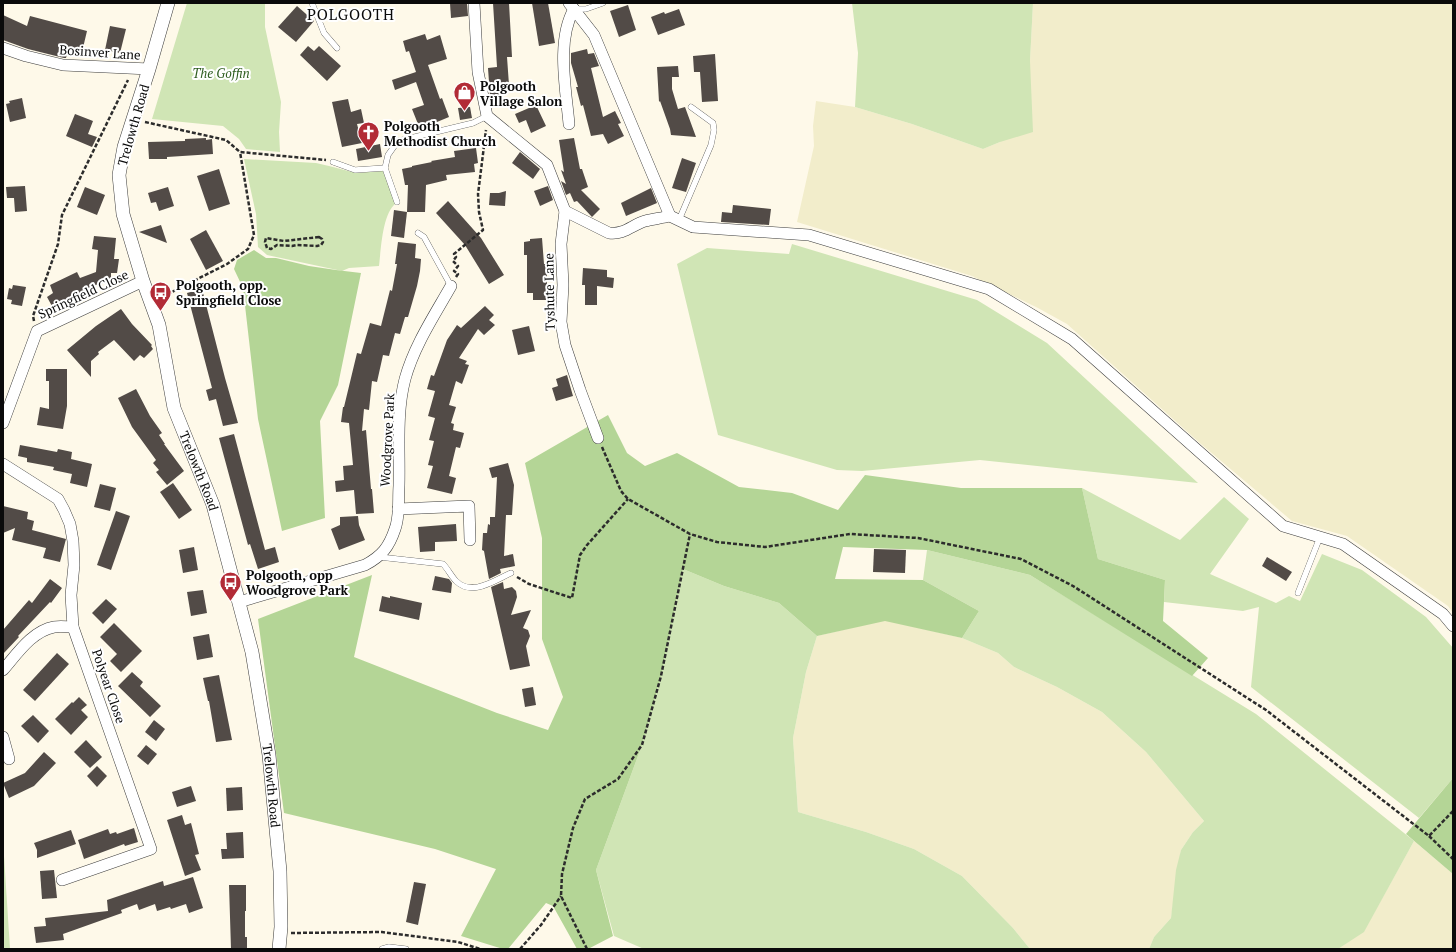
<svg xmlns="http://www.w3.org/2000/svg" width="1456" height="952" font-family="'PT Serif',serif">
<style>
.farmland{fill:#f2edcb}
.green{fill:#d0e5b5}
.forest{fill:#b4d596}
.building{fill:#524b47}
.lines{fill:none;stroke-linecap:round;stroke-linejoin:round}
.service-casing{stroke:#3d3d3d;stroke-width:6}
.minor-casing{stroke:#3d3d3d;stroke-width:12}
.tertiary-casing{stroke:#3d3d3d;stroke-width:14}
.path{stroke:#2c2c2c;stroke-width:2.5;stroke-dasharray:4 2;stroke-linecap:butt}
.service{stroke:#fff;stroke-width:5.5}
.minor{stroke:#fff;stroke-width:11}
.tertiary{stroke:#fff;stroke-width:13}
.labels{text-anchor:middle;stroke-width:4;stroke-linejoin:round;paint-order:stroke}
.street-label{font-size:13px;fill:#0a0a0a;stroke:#fff}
.park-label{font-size:13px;font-style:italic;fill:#2e5d1f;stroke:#fff}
.poi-label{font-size:13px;font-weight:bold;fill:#0a0a0a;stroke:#fff;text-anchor:start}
.quarter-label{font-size:15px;letter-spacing:1px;fill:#0a0a0a;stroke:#fff}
</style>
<rect width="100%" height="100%" fill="#fef9e9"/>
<!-- farmland -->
<g class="farmland">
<path d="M1033,3H1453V613L1448,606L1347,536L1292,521L1201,444L1067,324L1038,308L972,276L797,222L814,146L813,126L816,101L855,107L912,124L983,149L1000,142L1030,61Z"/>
<path d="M885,620L962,638L998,653L1014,667L1057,687L1102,712L1146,752L1204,821L1193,832L1181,850L1171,918L1154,937L1149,949H1030L1013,928L962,876L914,849L866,832L798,812L793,738L806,672L817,636Z"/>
<path d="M1414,841L1453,874V949H1338L1364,931Z"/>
</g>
<!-- green -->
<g class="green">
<path d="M187,3H265V27L281,102L279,132L280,152L246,149L239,139L223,126L152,119Z"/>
<path d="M852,3H1033L1030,61L1033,132L1000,142L983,149L912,124L855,107L858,53Z"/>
<path d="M244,159L316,163L329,166L356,173L383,171L396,203C382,214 381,250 379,266L349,268L342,271L267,255L258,247L256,214Z"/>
<path d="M792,244L977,300L1047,343L1198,483L980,460L862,471L837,470L718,435L677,264L707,248L789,254Z"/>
<path d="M1082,488L1180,540L1224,497L1249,519L1210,574L1276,603L1289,596L1300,601L1322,554L1362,570L1426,617L1453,648V778L1419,818L1251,687L1259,607L1243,611L1164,602L1165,580L1098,559Z"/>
<path d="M927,550L1030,575L1256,714L1414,841L1364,932L1338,949H1149L1154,937L1171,918L1176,870L1181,850L1193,832L1204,821L1146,752L1102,712L1057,687L1014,667L998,653L962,638L979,611L923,580Z"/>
<path d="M683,569L724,586L779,603L817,636L806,672L793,738L798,812L866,832L914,849L962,876L1013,928L1030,949H644L614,936L596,870L642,745L661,676Z"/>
<path d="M3,840L10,949H3Z"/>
</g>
<!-- forest -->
<g class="forest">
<path d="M254,250L266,258H276L309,266L336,270L361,273L338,385L320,421L325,518L282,531L258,419L243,288L234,269L237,260Z"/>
<path d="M608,415L627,453L645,466L677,453L739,487L792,493L838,510L865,475L961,488H1082L1098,559L1165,580L1163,621L1208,658L1192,676L1030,575L927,550L843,547L835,579L923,580L979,611L962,638L885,621L817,636L779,603L724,586L683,569L661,676L642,745L596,870L613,936L588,949H577L553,906L546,903L508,949H503L461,936L496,869L435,849L284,813L258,619L372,575L354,657L497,713L548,730L563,697L542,639V538L525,463Z"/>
<path d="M1453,778V874L1406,834Z"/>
</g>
<!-- building -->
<g class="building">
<path d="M450,3H467L468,16L451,18Z"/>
<path d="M493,3H509L512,57H507L509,85H506V95L490,96L488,68L497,67Z"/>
<path d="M532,3H548L555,43L539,46Z"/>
<path d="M628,5L636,30L619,37L610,11Z"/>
<path d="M297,6L314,21L296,42L278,27Z"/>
<path d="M679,9L685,25L658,35L651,17L664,12L665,14Z"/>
<path d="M3,15L27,26L30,16L87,31L82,52L68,49L66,58H64L28,49L3,40Z"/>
<path d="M110,26L126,29L120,53L105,50Z"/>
<path d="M425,34L427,40L440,35L447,59L428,65L440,99L442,98L449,117L420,129L412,109L424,105L416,82L395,90L392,80L416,72L409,51L406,52L403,41Z"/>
<path d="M308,46L314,51L319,46L341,66L327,81L300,55Z"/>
<path d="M587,49L588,54L594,53L599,66L591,68L603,117L615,111L621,123L618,124L624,136L608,144L603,134L591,136L583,105L581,106L576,87H578L571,63V53Z"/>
<path d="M715,54L718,101L702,102L700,72H694L693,56Z"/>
<path d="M678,66L679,77H672V89L678,109L685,107L696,137L671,135L670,129L660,101L659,102L657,67Z"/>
<path d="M22,98L26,118L10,122L6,104L10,103L9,101Z"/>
<path d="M348,99L351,112L361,109L364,123L357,124L362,143L342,147L332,102Z"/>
<path d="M536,105L546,126L531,133L526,120L519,123L515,114Z"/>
<path d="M470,107L472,118L460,120L458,108Z"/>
<path d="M75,114L93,121L88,134L97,137L92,147L66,136Z"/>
<path d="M206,138V140L212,139L213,154L167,157V159H149L148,142L185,141V139Z"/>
<path d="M574,138L580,169H582L588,187L581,190L600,209L592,217L577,201L574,202L570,193L566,195L561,181L566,184L561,170L564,172L559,140Z"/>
<path d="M380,144L382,157L358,161L356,149Z"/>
<path d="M476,148L478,163L474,164L475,172L446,175L447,180L426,185L425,212H407L408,185H405L402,169L412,167V166L432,162L431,161L455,157L454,151Z"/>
<path d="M520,152L540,169L533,179L512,163Z"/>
<path d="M682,158L696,163L686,192L672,188Z"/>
<path d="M219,169L230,204L209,211L197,176Z"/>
<path d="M25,186L27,211L15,212L14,198H7L6,187Z"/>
<path d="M548,186L553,200L540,206L534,191Z"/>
<path d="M85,187L105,195L97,215L77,207Z"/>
<path d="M168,187L174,206L159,211L156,202L151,203L148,193Z"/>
<path d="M651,188L657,203L626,216L621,203Z"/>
<path d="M506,191L505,206L489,205L490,193H499Z"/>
<path d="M448,201L481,238L504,275L489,284L465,245L436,213Z"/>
<path d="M733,205L771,209L769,225L721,222L722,212L732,213Z"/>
<path d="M394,210L407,212L404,238L391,236Z"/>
<path d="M161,225L167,243L139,232Z"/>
<path d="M206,230L223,261L206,270L190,239Z"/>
<path d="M94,236L116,238L114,259H119L117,273H111V284L101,283L86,289L87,291L53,308L47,297L53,293L50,285L77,272L80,278L96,272L98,250L92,249Z"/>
<path d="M542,238L544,264H546V274H547V300H533V293H527V255H524V242L530,241V239Z"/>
<path d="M398,242L416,244L415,258L421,259L420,271L417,286L408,317H405L400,334L395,333L389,356L383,355L377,382L372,381L369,410L364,409L362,431L366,430L371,489H372L374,513L356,514L354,490L336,492L335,481L344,480L343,466L353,465L349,423L341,422L343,407H344L357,353L361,354L370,323L381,326L390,290L392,291L397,264H395Z"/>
<path d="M583,268L607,270V277L614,278L613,288L597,286V305H585V285H582Z"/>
<path d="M13,285L26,287L22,306L11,304L12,300L7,299L9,288L12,289Z"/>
<path d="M202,289L225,378L238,423L223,426L216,399L209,401L206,390L212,388L187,293Z"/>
<path d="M485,306L494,315L489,320L495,325L484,335L478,329L459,358L467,361L465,364L469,365L462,384L456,381L449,405L456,407L451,423L454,424L453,430L464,433L460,448L456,447L449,476L456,478L452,494L427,488L433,466L428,465L434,441L429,440L435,418L428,416L435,391L427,389L431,375L434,376L447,340L457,325L461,328Z"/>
<path d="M121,309L132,324L152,345L151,346L153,349L144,358L140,355L134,361L114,340L98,352L99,354L91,361V377L67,350L96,326Z"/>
<path d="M529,326L535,351L518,355L512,330Z"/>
<path d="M46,369H67V406L63,429L37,425L40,407L49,409V381H46Z"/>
<path d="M567,375L573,396L556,401L552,388L558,386L556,379Z"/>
<path d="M136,389L150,416L162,433L159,435L165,444H164L184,471L167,485L156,472L159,470L153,463L156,460L132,427L118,398Z"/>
<path d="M234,434L265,550L275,547L279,562L258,569L250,544L248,545L219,438Z"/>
<path d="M20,445L57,452L58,449L72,452L71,459L92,464L87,487L70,483L72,474L53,470L54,467L27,462V458L18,456Z"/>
<path d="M508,463L514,485L512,515H506L504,556L513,554L515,566L500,569L501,573L489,579L484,551L482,550L483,533H487L488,524L490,525V517H495L497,477L492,478L489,468Z"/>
<path d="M173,483L192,510L179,519L160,492Z"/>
<path d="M100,484L116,488L110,511L94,507Z"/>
<path d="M3,506L28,512L27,519L34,521L32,530L66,539L60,562L43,558L46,548L12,540L15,528L3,533Z"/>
<path d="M116,511L130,516L111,570L97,565Z"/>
<path d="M358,516L359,525L365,540L339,550L331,529L340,525V517Z"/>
<path d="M456,524L457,541L435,542V551L420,552L418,527Z"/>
<path d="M194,547L198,570L183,573L179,550Z"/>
<path d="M874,549L906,550L905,573L873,572Z"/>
<path d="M1267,557L1292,572L1286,581L1262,566Z"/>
<path d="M435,576L449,579L452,583L451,593L432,590Z"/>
<path d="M50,579L62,588L51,603L50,602L18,636L19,637L3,654V630L29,600L32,603Z"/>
<path d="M503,582L504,589L512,587L516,591L517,597L511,615L531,610L523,628L528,630L530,636L526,646L530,666L510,670L491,587Z"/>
<path d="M203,590L207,613L191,616L187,592Z"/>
<path d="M382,596L390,598V596L422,603L419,620L379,611Z"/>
<path d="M106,599L117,609L103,624L92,613Z"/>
<path d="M114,623L142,651L121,672L110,661L117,654L100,637Z"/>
<path d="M209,634L213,657L197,660L193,637Z"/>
<path d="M57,653L69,664L35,701L23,690Z"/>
<path d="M132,672L143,682L140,686L161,706L150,717L118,686Z"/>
<path d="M219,675L232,740L216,742L209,701H208L203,678Z"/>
<path d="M533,687L536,705L525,707L522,689Z"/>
<path d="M79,697L87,705L81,710L88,717L71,735L55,719L72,702L73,703Z"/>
<path d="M33,715L49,731L38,743L21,726Z"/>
<path d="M154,720L165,729L156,741L145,732Z"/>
<path d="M86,740L102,757L90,768L74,752Z"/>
<path d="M146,745L157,754L148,765L137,756Z"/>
<path d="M44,752L56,763L34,786L9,798L3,783L25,773Z"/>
<path d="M97,766L107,776L97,787L87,776Z"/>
<path d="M191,786L196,801L177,807L172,792Z"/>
<path d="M242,787L243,810L227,811L226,788Z"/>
<path d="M182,815L185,825L191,823L199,854L195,855L201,870L185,876L167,820Z"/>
<path d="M134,828L138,842L125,846L124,844L84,859L78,840L108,829L110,834L116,832L117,834Z"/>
<path d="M71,830L76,844L37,858V850L34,843Z"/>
<path d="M243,832L244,858L222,859L221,849H227L226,833Z"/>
<path d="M54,870L57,898L42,899L40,871Z"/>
<path d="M193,877L203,908L189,913L186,904L171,909L170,907L157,911L155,904L139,910L137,904L121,910L122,913L63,934L64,940L36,943L34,927L46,926L45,918L108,911L107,900L163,881L164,886Z"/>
<path d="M414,882L426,884L418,925L406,922Z"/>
<path d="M229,885H246V911H245V937H247V949H231Z"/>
</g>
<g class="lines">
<defs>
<g id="service">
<path d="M312,3L324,33L337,48"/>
<path d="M574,9H586L603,3"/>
<path d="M333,162L355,170L385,168"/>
<path d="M385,168L388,155L398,141L473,123L487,116"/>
<path d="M385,168L397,202"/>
<path d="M679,220L711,145L714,130L713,123L691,107"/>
<path d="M418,233L424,237L451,286"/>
<path d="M379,557L443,564C448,569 451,576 456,581C472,597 495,580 511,573"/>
<path d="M1298,593L1320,537"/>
<path d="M382,949L389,947L406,949"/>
</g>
<g id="minor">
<path d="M474,3L478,72L487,116L547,165L565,211L609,233C624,235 632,225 645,221C653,219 662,218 670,216"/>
<path d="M569,3L594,35L670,216L693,227L809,235L989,289L1072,339L1283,526L1343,544L1443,614L1453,626"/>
<path d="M3,48L26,56L63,65L149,69"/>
<path d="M569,124C566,89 556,41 574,9"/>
<path d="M565,211L561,244L563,285L561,322L565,345L580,390L598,438"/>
<path d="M3,423L37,331L143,281"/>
<path d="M3,464L58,499L64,510L70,524L73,541L74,565L71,595L73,627L151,849L62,880"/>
<path d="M398,509L469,506L470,540"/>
<path d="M239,602L365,565C382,556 389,547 395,529C400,516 398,500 399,486C400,451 396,413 405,379C414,346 434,316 451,286"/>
<path d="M3,670C17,654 32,631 54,627C60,626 67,627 73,627"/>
<path d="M3,737L9,759"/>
</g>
<g id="tertiary">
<path id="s1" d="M168,3L149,69L124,147L119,175L123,214L143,281L159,325L174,408L213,505L252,652L269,755L280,871L281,927L279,949"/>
</g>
</defs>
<!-- service casing -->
<use href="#service" class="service-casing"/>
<!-- minor casing -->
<use href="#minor" class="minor-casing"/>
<!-- tertiary casing -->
<use href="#tertiary" class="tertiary-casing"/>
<!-- path -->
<g class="path">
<path d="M145,122L226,140L240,152L326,160"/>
<path d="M319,237L322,239L323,242L321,245L317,246L297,245L292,246L277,245L271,249L267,248L265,242L266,238L284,241Z"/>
<path d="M456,277L458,274L454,271L458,266L453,261L456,257L454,254L483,230L479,212L478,194L486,130"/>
<path d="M162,297L227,264L248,249L254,235L240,152"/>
<path d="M34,321L33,316L58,244L62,215L128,80"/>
<path d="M602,447L621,491L628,499L690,534L717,542L765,547L850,534L918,538L1021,559L1073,586L1266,710L1429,836L1453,811"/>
<path d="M517,577L529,584L572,598L580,555L587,545L628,499"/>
<path d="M1429,836L1453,859"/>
<path d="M291,933L382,932L458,942L480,949"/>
<path d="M520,949L541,925L561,896"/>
<path d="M587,949L561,896L562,874L573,828L585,799L618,779L642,745L661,676L690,534"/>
</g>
<!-- service -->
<use href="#service" class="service"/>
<!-- minor -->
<use href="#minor" class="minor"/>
<!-- tertiary -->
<use href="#tertiary" class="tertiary"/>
</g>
<!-- icons -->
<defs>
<symbol id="shop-pin" viewBox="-11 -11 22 30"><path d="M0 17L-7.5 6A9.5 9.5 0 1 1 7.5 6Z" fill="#b22b36" stroke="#fff"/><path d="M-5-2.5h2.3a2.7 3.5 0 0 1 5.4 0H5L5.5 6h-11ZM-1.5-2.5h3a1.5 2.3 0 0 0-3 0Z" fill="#fff"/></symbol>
<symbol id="church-pin" viewBox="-11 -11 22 30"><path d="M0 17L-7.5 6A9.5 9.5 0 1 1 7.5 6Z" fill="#b22b36" stroke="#fff"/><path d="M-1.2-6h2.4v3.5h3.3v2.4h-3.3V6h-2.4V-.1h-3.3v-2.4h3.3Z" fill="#fff"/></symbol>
<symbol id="bus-pin" viewBox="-11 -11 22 30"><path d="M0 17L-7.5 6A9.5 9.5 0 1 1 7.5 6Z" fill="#b22b36" stroke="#fff"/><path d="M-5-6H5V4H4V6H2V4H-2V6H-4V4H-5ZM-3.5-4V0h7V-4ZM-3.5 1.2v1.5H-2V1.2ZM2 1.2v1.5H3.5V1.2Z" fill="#fff"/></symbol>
</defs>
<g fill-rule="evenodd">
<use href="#shop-pin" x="452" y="80" width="25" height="34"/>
<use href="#church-pin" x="356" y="120" width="25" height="34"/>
<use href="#bus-pin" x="148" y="280" width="25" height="34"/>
<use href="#bus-pin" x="218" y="570" width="25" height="34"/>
</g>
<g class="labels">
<!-- street labels -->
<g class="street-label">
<text transform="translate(100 52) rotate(4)" y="5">Bosinver Lane</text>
<text transform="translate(133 125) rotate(-74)" y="5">Trelowth Road</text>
<text transform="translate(549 292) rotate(-91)" y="5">Tyshute Lane</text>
<text transform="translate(83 294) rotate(-25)" y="5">Springfield Close</text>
<text transform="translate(387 440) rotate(-87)" y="5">Woodgrove Park</text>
<text dy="5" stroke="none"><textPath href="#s1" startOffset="487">Trelowth Road</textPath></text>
<text transform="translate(109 686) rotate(71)" y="5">Polyear Close</text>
<text dy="5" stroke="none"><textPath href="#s1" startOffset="811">Trelowth Road</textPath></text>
</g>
<!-- park labels -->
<g class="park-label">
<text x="221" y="78">The Goffin</text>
</g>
<!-- poi labels -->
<g class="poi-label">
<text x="480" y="91">Polgooth<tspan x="480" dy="15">Village Salon</tspan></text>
<text x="384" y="131">Polgooth<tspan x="384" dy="15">Methodist Church</tspan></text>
<text x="176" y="290">Polgooth, opp.<tspan x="176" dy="15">Springfield Close</tspan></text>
<text x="246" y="580">Polgooth, opp<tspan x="246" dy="15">Woodgrove Park</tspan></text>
</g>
<!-- quarter labels -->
<g class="quarter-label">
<text x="351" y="20">POLGOOTH</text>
</g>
</g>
<!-- border -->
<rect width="1456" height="952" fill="none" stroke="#0a0a0a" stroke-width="8"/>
</svg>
